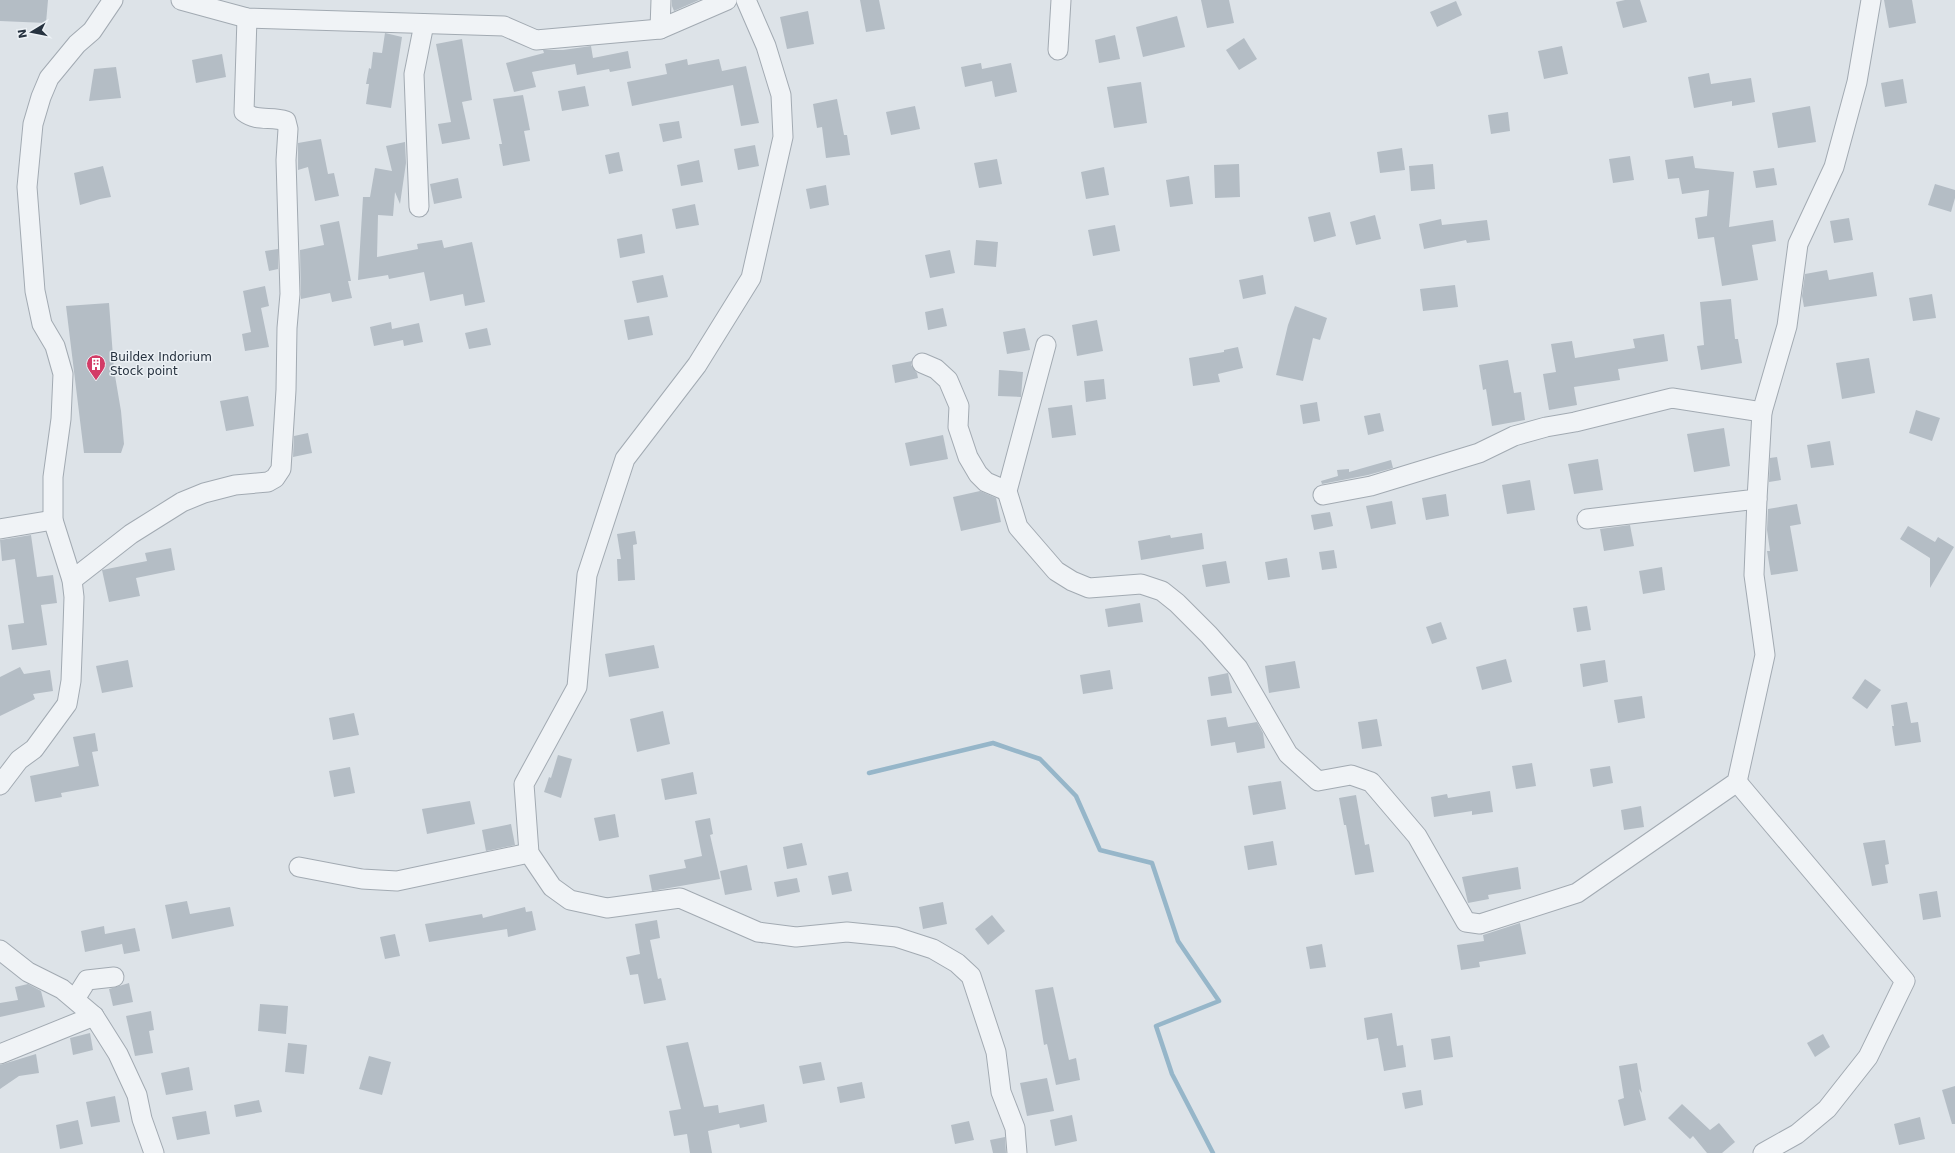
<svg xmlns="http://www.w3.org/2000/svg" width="1955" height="1153" font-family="'DejaVu Sans',sans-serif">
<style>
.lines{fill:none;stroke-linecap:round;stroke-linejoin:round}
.stream{stroke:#96b6c9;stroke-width:4.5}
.building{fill:#b4bdc5}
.street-casing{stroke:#a2aab2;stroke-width:21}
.street{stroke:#f0f3f6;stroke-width:19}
.labels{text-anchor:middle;stroke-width:3;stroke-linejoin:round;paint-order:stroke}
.poi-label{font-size:12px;fill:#26323f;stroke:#ecf1f5;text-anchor:start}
</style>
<rect width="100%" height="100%" fill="#dde3e8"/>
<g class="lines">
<!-- stream -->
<path class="stream" d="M869,773L993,743L1040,759L1076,796L1100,850L1152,863L1178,941L1219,1001L1156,1026L1172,1074L1213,1153"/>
</g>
<!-- building -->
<g class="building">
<path d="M0,0H48L46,23L0,21Z"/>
<path d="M672,0H699L674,11L672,6Z"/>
<path d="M860,0H879L885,29L866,32Z"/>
<path d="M1201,0H1229L1234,23L1207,28Z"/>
<path d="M1625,0H1640L1647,22L1623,28L1616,2Z"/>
<path d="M1884,0H1912L1916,23L1889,28Z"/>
<path d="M1456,1L1462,15L1437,27L1430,12Z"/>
<path d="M808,11L814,44L787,49L780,17Z"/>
<path d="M1177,16L1185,47L1143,57L1136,27Z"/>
<path d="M385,33L402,37L391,108L366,104L369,84H366L369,68L371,69L373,52L382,53Z"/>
<path d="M1115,35L1120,59L1099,63L1095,40Z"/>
<path d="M1244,38L1257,59L1239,70L1226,50Z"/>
<path d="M462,39L472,100L462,102L470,139L442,144L438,124L451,122L436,44Z"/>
<path d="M591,46L593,58L628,51L631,68L610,72L609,69L577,75L575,64L532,72L536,87L514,92L506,63L544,53L543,50H563Z"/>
<path d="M1562,46L1568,74L1544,79L1538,51Z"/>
<path d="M222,54L226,77L196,83L192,60Z"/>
<path d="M687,59L688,65L719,59L722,71L746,66L759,123L741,126L733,85L632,106L627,82L667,74L665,64Z"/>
<path d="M981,63L982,69L1011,63L1017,92L995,97L992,81L965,87L961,67Z"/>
<path d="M116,67L121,98L89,101L94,69Z"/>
<path d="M1709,73L1711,84L1751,78L1755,102L1732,106V101L1694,108L1688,77Z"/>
<path d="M1903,79L1907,103L1885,107L1881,83Z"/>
<path d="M1141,82L1147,123L1114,128L1107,87Z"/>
<path d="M585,86L589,106L562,111L558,91Z"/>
<path d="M523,95L530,130L524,131L530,161L503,166L499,144H502L493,99Z"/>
<path d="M837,99L844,135H847L850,155L826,158L822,127L817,128L813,104Z"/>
<path d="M915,106L920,129L891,135L886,112Z"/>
<path d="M1810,106L1816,142L1778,148L1772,113Z"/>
<path d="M1508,112L1510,131L1491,134L1488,115Z"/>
<path d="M679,121L682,138L663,142L659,124Z"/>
<path d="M321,139L328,174L334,173L339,196L315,201L308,167L298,170V143Z"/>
<path d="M405,142L406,163L400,204L395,192L393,216L378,215L377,257L418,249L417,244L442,240L444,248L472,242L485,302L465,306L463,294L430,301L424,272L389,279L388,275L358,280L363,197H370L375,168L392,171L386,146Z"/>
<path d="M755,145L759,166L738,170L734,149Z"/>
<path d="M1402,148L1405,170L1380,173L1377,152Z"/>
<path d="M619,152L623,171L609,174L605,155Z"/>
<path d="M1630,156L1634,180L1613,183L1609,159Z"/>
<path d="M1693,156L1695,168L1734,172L1729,227L1773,220L1776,241L1752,245L1758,280L1722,286L1714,237L1698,239L1695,218L1707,216L1709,190L1682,194L1679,178L1668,179L1665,160Z"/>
<path d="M997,159L1002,184L979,188L974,163Z"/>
<path d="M699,160L703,182L681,186L677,165Z"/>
<path d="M1239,164L1240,197L1215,198L1214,165Z"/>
<path d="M1433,164L1435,189L1411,191L1409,166Z"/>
<path d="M103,166L111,197L100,199L80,205L74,173Z"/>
<path d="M1104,167L1109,195L1086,199L1081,172Z"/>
<path d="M1774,168L1777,185L1756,188L1753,171Z"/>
<path d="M1189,176L1193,204L1170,207L1166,180Z"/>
<path d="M458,178L462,198L434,204L430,184Z"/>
<path d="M1935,184L1955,190V198L1951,212L1928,205Z"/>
<path d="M826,185L829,205L810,209L806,189Z"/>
<path d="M695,204L699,225L676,229L672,209Z"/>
<path d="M1330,212L1336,236L1314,242L1308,217Z"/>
<path d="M1375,215L1381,239L1356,245L1350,222Z"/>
<path d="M1849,218L1853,240L1834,243L1830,221Z"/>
<path d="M1441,219L1442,225L1487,220L1490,240L1467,243L1466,240L1424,249L1419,224Z"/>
<path d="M339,221L351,281H348L352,298L332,302L330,293L301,299L300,250L324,245L320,225Z"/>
<path d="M1115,225L1120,251L1093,256L1088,230Z"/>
<path d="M642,234L645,253L620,258L617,239Z"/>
<path d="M976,240L998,242L996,267L974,265Z"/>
<path d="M278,249V269L269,271L265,251Z"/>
<path d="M950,250L955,273L930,278L925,255Z"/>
<path d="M1827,270L1829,280L1873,272L1877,296L1804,307L1802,296L1805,274Z"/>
<path d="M663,275L668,297L637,303L632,281Z"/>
<path d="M1263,275L1266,294L1243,299L1239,280Z"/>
<path d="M1455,285L1458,307L1423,311L1420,289Z"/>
<path d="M265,286L269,306L261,308L269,347L245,351L242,334L251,332L243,291Z"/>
<path d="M1932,294L1936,318L1913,321L1909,298Z"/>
<path d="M1731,299L1735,339H1738L1742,363L1701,370L1697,346L1704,345L1700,302Z"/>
<path d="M109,303L114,370L121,411L124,444L121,453H84L66,306Z"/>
<path d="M1295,306L1327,318L1320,340L1313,338L1303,381L1276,375L1288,325Z"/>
<path d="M943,308L947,326L928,330L925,312Z"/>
<path d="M649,316L653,335L628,340L624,320Z"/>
<path d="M1097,320L1103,351L1077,356L1072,325Z"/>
<path d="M391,322L392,329L419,323L423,342L404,346L403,340L374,346L370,327Z"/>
<path d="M487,328L491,345L469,349L465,333Z"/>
<path d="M1025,328L1030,350L1007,354L1003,332Z"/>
<path d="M1664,334L1668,361L1618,369L1620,380L1574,387L1577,405L1549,410L1543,374L1556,372L1551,344L1572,341L1575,358L1635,348L1633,339Z"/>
<path d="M1238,347L1243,368L1218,374L1220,382L1193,386L1189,358L1224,352V350Z"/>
<path d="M1869,358L1875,393L1842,399L1836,363Z"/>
<path d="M1508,360L1514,393L1521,392L1525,420L1492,426L1486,389L1483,390L1479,365Z"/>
<path d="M912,361L911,365L917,373L918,378L895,383L892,365Z"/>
<path d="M999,370L1023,372L1021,397L998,396Z"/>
<path d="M1104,379L1106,399L1086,402L1084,381Z"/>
<path d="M248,396L254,426L226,431L220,401Z"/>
<path d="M1317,402L1320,421L1303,424L1300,405Z"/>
<path d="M1072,405L1076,435L1052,438L1048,408Z"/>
<path d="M1916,410L1940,418L1932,441L1909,433Z"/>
<path d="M1380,413L1384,431L1368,435L1364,416Z"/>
<path d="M1724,428L1730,466L1694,472L1687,434Z"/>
<path d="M308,433L312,453L293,457L294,436Z"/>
<path d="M943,435L948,459L910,466L905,443Z"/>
<path d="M1830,441L1834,465L1811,468L1807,445Z"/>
<path d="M1777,457L1781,480L1769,482L1770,458Z"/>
<path d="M1598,459L1603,490L1574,494L1568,464Z"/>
<path d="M1391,460L1393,468L1368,475L1322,484L1321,481L1338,476L1337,470L1349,469V472Z"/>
<path d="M1530,480L1535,510L1507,514L1502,485Z"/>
<path d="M980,491L996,498L1001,522L961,531L953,497Z"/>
<path d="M1446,494L1449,516L1426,520L1422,498Z"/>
<path d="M1392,501L1396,524L1371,529L1366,506Z"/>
<path d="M1797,504L1801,524L1790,526L1798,571L1771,575L1767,551H1770L1767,530L1768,509Z"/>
<path d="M1330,512L1333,526L1314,530L1311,515Z"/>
<path d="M1630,525L1634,546L1604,551L1600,529Z"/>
<path d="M1908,526L1935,542L1938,537L1954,547L1930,588V558L1900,539Z"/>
<path d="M635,531L637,544L633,545L635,580L618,581L617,559H621L617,534Z"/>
<path d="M1202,533L1204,549L1141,560L1138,541L1170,535L1171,538Z"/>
<path d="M31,535L37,577L53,575L57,603L41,605L47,645L12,650L8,625L24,623L15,559L2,561L0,540Z"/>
<path d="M171,548L175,570L136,578L140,596L109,602L102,570L147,561L145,553Z"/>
<path d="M1334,550L1337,568L1322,570L1319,552Z"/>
<path d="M1287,558L1290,577L1268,580L1265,562Z"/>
<path d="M1226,561L1230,583L1206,587L1202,565Z"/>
<path d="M1662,567L1665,590L1643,594L1639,571Z"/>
<path d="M1140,603L1143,622L1108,627L1105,609Z"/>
<path d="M1587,606L1591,630L1577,632L1573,608Z"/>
<path d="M1441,622L1447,639L1432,644L1426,627Z"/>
<path d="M654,645L659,668L609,677L605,654Z"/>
<path d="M1506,659L1512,682L1482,690L1476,667Z"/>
<path d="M128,660L133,687L102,693L96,666Z"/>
<path d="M1605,660L1608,682L1583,687L1580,664Z"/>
<path d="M1295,661L1300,688L1269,693L1265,666Z"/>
<path d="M20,667L24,674L50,670L53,691L33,694L35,699L0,716V677Z"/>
<path d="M1110,670L1113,689L1083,694L1080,675Z"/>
<path d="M1228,673L1232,693L1211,696L1208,677Z"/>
<path d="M1865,679L1881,690L1867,709L1852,698Z"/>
<path d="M1642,696L1645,718L1618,723L1614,700Z"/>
<path d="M1907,702L1911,723L1918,722L1921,742L1895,746L1892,726H1894L1891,705Z"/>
<path d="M663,711L670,744L637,752L630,719Z"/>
<path d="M354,713L359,735L333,740L329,718Z"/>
<path d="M1226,717L1228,727L1257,722L1263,733L1265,748L1237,753L1235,742L1211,746L1207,720Z"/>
<path d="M1377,719L1382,746L1362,749L1358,722Z"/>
<path d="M95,733L98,751L92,752L99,786L61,793L62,797L35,802L30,776L79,766L73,737Z"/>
<path d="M558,755L572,759L561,798L544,792L549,777L551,778Z"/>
<path d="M1532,763L1536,786L1516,789L1512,766Z"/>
<path d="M1610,766L1613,783L1593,787L1590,769Z"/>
<path d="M350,767L355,793L334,797L329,771Z"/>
<path d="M693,772L697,794L665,800L661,779Z"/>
<path d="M1281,781L1286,809L1253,815L1248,786Z"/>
<path d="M1490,791L1493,812L1472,815V811L1434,817L1431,797L1447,794L1448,798Z"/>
<path d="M1356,795L1365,845L1369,844L1374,872L1355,875L1346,825H1344L1339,798Z"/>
<path d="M470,801L475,824L427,834L422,809Z"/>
<path d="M1641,806L1644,827L1624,830L1621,810Z"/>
<path d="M615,814L619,837L599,841L594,818Z"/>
<path d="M710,818L713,834L710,835L720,879L652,891L649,875L686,868L684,860L702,856L695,821Z"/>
<path d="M511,824L515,845L486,851L482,830Z"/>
<path d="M1885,840L1889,864L1885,865L1888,883L1872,886L1863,843Z"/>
<path d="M1273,841L1277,865L1248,870L1244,846Z"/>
<path d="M802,843L807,865L787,869L783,847Z"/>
<path d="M747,865L752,890L725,895L720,871Z"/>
<path d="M1518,867L1521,889L1488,895L1489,899L1468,903L1462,877Z"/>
<path d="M848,872L852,891L832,895L828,876Z"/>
<path d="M797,878L800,892L777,897L774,882Z"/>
<path d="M1937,891L1941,917L1923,920L1919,894Z"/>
<path d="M187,901L190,914L230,907L234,926L172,939L165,905Z"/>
<path d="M943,902L947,924L923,929L919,907Z"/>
<path d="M525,907L526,912L532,911L536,930L508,937L507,929L429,942L425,924L482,914L483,918Z"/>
<path d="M992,915L1005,931L988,945L975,929Z"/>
<path d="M657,920L660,938L650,940L658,979L661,978L666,1000L644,1004L638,974L630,975L626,957L640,954L635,924Z"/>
<path d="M1520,923L1526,954L1479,962L1480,967L1461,970L1457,945L1484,941L1483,935Z"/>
<path d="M104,926L105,934L135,928L140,951L124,954L122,944L85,952L81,931Z"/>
<path d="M395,934L400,956L385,959L380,937Z"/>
<path d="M1322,944L1326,967L1310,969L1306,947Z"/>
<path d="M129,983L133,1002L113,1006L109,989Z"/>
<path d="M28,984L41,991L45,1007L0,1017V1003L18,1000L15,987Z"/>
<path d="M1053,987L1069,1060L1076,1058L1080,1080L1056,1085L1047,1044L1044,1045L1035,990Z"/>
<path d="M260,1004L288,1006L286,1034L258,1031Z"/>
<path d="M151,1011L154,1030L149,1031L153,1053L135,1056L126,1016Z"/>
<path d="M1392,1013L1397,1046L1403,1045L1406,1067L1384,1071L1378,1038L1367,1040L1364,1018Z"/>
<path d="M90,1033L93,1050L73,1055L70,1038Z"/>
<path d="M1823,1034L1830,1047L1815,1057L1807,1043Z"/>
<path d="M1450,1036L1453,1057L1434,1060L1431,1039Z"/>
<path d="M688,1042L704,1107L718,1105L719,1113L764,1104L767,1122L740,1128L739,1124L708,1131L712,1153H690L687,1134L674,1136L669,1111L681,1109L666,1046Z"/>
<path d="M288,1043L307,1045L304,1074L285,1072Z"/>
<path d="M36,1054L39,1073L19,1076L0,1089V1065Z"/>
<path d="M369,1056L391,1062L382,1095L359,1089Z"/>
<path d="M821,1062L825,1080L803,1084L799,1066Z"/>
<path d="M1637,1063L1642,1093L1639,1089L1646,1120L1624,1126L1618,1100L1624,1098L1619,1066Z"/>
<path d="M189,1067L193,1090L166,1095L161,1073Z"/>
<path d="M1047,1078L1054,1111L1027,1116L1020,1083Z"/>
<path d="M862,1082L865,1098L840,1103L837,1087Z"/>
<path d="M1955,1086V1124H1952L1942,1090Z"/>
<path d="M1421,1090L1423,1105L1405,1109L1402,1093Z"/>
<path d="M115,1096L120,1122L91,1127L86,1102Z"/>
<path d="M259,1100L262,1112L236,1117L234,1105Z"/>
<path d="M1682,1104L1710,1130L1719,1123L1735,1142L1722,1153H1707L1693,1136L1690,1139L1668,1118Z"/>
<path d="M206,1111L210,1134L177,1140L172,1117Z"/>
<path d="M1072,1115L1077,1141L1055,1146L1050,1120Z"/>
<path d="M1920,1117L1925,1139L1899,1145L1894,1124Z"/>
<path d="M78,1120L83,1144L60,1149L56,1125Z"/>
<path d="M969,1121L974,1140L955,1144L951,1125Z"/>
<path d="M1005,1137L1006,1153H993L990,1140Z"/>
</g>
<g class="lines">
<defs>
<g id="street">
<path d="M181,0L247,18L504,26L536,40L660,29L727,0"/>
<path d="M746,0L766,46L781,95L783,137L751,278L697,365L625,459L587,575L577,687L524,784L529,853L552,887L570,900L607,908L680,898L758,932L796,937L847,932L896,937L933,949L957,963L971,976L996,1052L1001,1092L1015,1128L1017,1153"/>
<path d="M660,29L661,0"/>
<path d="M1058,50L1061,0"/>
<path d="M419,207L414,74L424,24"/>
<path d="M1046,345L1007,491L1018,527L1056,571L1072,581L1089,588L1141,584L1162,591L1177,603L1209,635L1238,668L1288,754L1318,781L1351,775L1371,782L1417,836L1466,922L1480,924L1577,893L1737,782L1765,655L1754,575L1757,499"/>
<path d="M922,363L936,369L948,380L959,406L958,427L968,457L978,474L986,482L1007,491"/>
<path d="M1323,495L1371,486L1479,453L1514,436L1546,427L1575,422L1672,398L1762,412L1787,326L1798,244L1834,167L1857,82L1871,0"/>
<path d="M1587,519L1757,499L1762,412"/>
<path d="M0,529L53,520"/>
<path d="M72,580L131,534L182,502L204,493L235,485L268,482L275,478L281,469L286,390L287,328L290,294L286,160L288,129L286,121C271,116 257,122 244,112L247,18"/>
<path d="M1737,782L1905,981L1868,1057L1827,1109L1797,1134L1763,1153"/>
<path d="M0,785L19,760L34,749L67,704L71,681L73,628L74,597L72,580L53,520V477L61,419L63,374L55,346L42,324L35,291L27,187L33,124L41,97L49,78L77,44L92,31L113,0"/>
<path d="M299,867L362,879L397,881L529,853"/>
<path d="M0,950L28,972L62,989L94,1016L118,1054L137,1095L142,1119L154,1153"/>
<path d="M75,999L87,980L114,977"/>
<path d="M0,1054L94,1016"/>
</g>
</defs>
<!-- street casing -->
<use href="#street" class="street-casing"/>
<!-- street -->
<use href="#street" class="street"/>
</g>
<!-- icons -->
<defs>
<symbol id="building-pin" viewBox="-11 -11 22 30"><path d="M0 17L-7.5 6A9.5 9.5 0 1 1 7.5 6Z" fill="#d33c67" stroke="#ecf1f5"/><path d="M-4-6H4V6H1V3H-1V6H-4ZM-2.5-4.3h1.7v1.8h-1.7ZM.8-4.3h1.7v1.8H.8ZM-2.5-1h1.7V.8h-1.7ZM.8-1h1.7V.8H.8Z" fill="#fff"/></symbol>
</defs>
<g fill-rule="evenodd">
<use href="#building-pin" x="85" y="353" width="22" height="30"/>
</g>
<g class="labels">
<!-- poi labels -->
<g class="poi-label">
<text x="110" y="361">Buildex Indorium<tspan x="110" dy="14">Stock point</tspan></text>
</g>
</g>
<!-- north arrow -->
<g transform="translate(32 32) rotate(260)" stroke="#ecf1f5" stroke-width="3" paint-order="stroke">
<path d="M0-3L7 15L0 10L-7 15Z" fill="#26323f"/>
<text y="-6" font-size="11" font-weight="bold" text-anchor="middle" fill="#26323f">N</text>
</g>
</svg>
